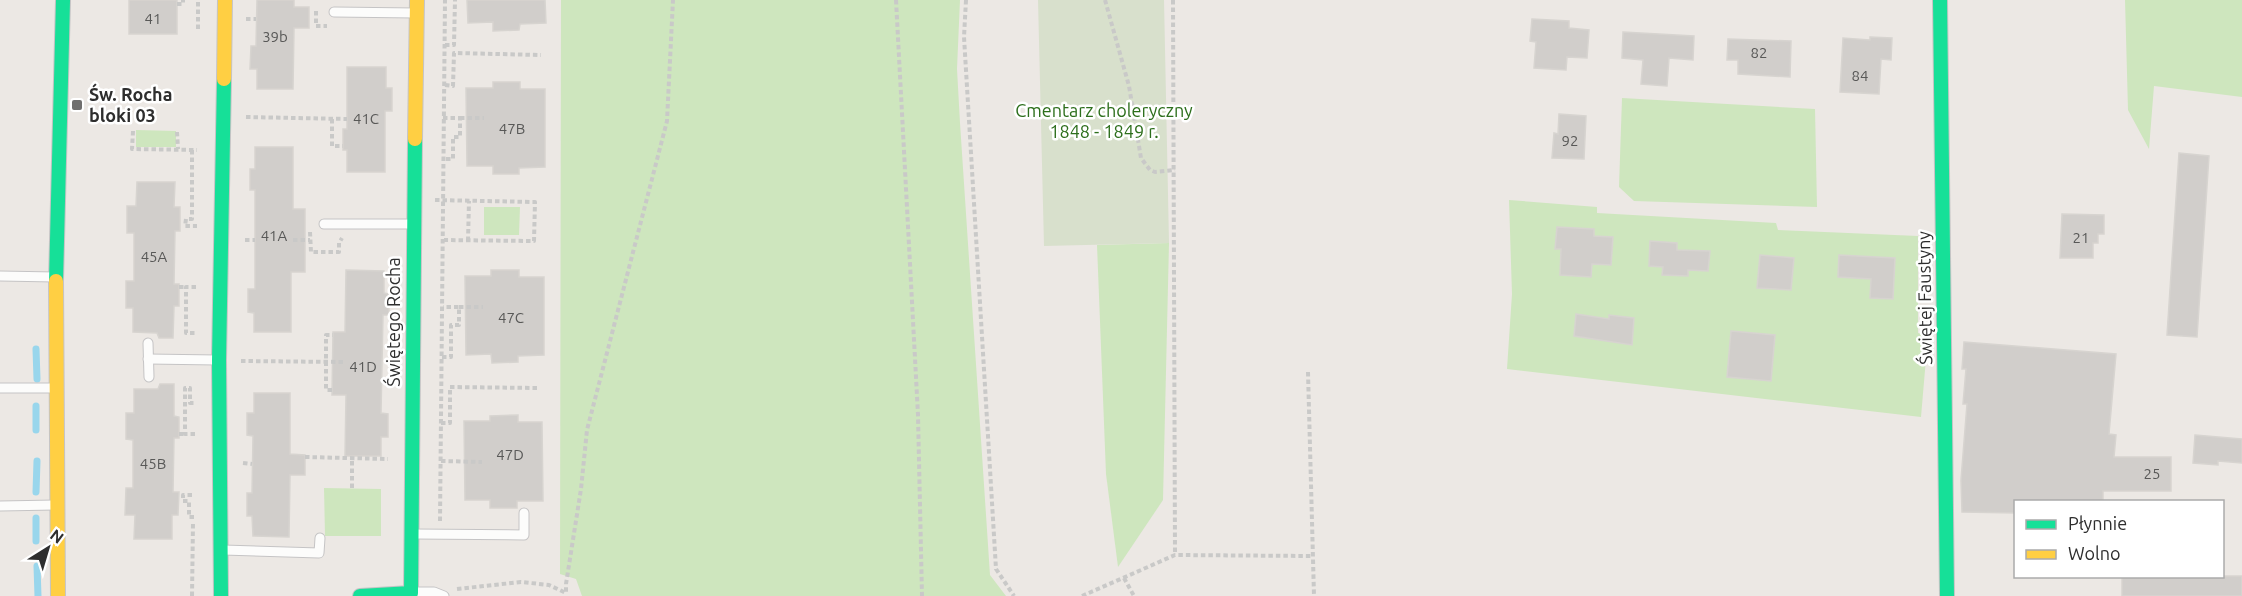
<svg xmlns="http://www.w3.org/2000/svg" width="2242" height="596" font-family="Ubuntu,sans-serif">
<style>
.green{fill:#cee6be}
.cemetery{fill:#d8e0cc}
.lines{fill:none;stroke-linecap:round;stroke-linejoin:round}
.stream{stroke:#99d6ec;stroke-width:7}
.building{fill:#d1cecb;stroke:#d7d4d0;stroke-width:1.5}
.lane-casing{stroke:#c5c4c5;stroke-width:11}
.fast-casing{stroke:#c5c4c5;stroke-width:16}
.slow-casing{stroke:#c5c4c5;stroke-width:16}
.path{stroke:#c9c9c8;stroke-width:4;stroke-dasharray:4.5 3;stroke-linecap:butt}
.lane{stroke:#fcfcfb;stroke-width:9}
.fast{stroke:#16e098;stroke-width:14}
.slow{stroke:#ffcf43;stroke-width:14}
.poi-dot{fill:#706f6e;stroke:#fff;stroke-width:2}
.labels{text-anchor:middle;stroke-width:5;stroke-linejoin:round;paint-order:stroke}
.number-label{font-size:15px;fill:#585857}
.poi-label{font-size:18px;font-weight:bold;fill:#2e2e2e;stroke:#fff;text-anchor:start}
.park-label{font-size:18px;fill:#2c6e1b;stroke:#fff}
.street-label{font-size:18px;fill:#2e2e2e;stroke:#fff}
</style>
<rect width="100%" height="100%" fill="#ece8e4"/>
<!-- green -->
<g class="green">
<path d="M561,0H960L957,69L960,123L990,575L1006,596H582L576,579L560,574Z"/>
<path d="M2125,0H2242V97L2154,86L2149,149L2128,110Z"/>
<path d="M1622,98L1815,109L1817,207L1634,201L1619,187Z"/>
<path d="M136,130L176,131V147H136Z"/>
<path d="M1509,200L1597,207V213L1776,223L1778,230L1918,236V333L1928,335L1921,417L1507,369L1512,294Z"/>
<path d="M484,207H520L519,235H484Z"/>
<path d="M1169,243L1163,500L1118,567L1106,474L1097,245Z"/>
<path d="M324,488L381,489V536H325Z"/>
</g>
<!-- cemetery -->
<path class="cemetery" d="M1038,0H1164L1169,243L1044,246Z"/>
<g class="lines">
<!-- stream -->
<g class="stream">
<path d="M36,349L37,379"/>
<path d="M36,430V406"/>
<path d="M36,492L37,461"/>
<path d="M36,541V518"/>
<path d="M37,566L38,596"/>
</g>
</g>
<!-- building -->
<g class="building">
<rect x="129" y="0" width="48" height="34"/>
<path d="M257,0H294V7H309V28H294L293,89H257V69H250L251,46H256Z"/>
<path d="M467,0H545L546,23L520,24L519,30L493,31V22L468,23Z"/>
<path d="M1532,19L1569,21V28L1589,30L1587,58L1567,57L1566,70L1534,68L1536,42L1530,41Z"/>
<path d="M1623,32L1694,36L1693,60L1669,58L1667,86L1641,84L1643,60L1622,58Z"/>
<path d="M1870,37L1892,38L1891,60L1881,59L1879,94L1840,92L1843,38L1870,40Z"/>
<path d="M1728,39L1791,41L1790,77L1738,74V60H1727Z"/>
<path d="M347,67H386V88H392V111H385V172H347V150H343V129H347Z"/>
<path d="M493,82H520V89H545V167L519,168V174H493V166H467L466,88H493Z"/>
<path d="M1559,114L1586,116L1584,159L1552,158L1554,133L1558,134Z"/>
<path d="M255,147H293V209H305V272H291V332H254V313L248,312V289H255V190H250V169H255Z"/>
<path d="M2179,153L2209,156L2197,337L2167,335Z"/>
<path d="M137,182H175L174,207H180V231H175L174,284H179V306H174L173,338H159L157,333L133,332V308H126V281H134V233H127V206H136Z"/>
<path d="M2062,214L2104,215V234H2098V243H2093V258H2060Z"/>
<path d="M1557,227L1594,229V236L1613,237L1611,265L1592,264L1591,277L1560,275L1561,249H1555Z"/>
<path d="M1650,241L1677,243V250L1710,251L1708,271L1688,270V276L1662,275L1663,267L1649,266Z"/>
<path d="M1760,255L1794,258L1791,290L1757,288Z"/>
<path d="M1839,255L1895,258L1893,299L1870,298L1871,279L1838,277Z"/>
<path d="M346,270L384,271V293L389,294V315H383L381,413L388,414V437H381V456H345L346,395H332L333,332H345Z"/>
<path d="M491,270H519V277H544V355L518,356V362L492,363L491,354L466,355L465,276H491Z"/>
<path d="M1576,314L1609,319V315L1634,318L1632,345L1574,336Z"/>
<path d="M1731,331L1775,335L1771,381L1727,377Z"/>
<path d="M1964,342L2116,354L2109,434L2116,435L2114,457H2171V491H2103V501H2016V513L1962,512L1961,480L1967,404H1963L1966,369H1962Z"/>
<path d="M160,384H174V416L179,417V438H174L173,492H179L178,515H172V539H134L135,515H125L126,488H133V440L126,439V413H134V389H158Z"/>
<path d="M254,393H290V454L305,455V475H290L289,537L253,536L252,516H247V493H252L253,436L247,435V413H254Z"/>
<path d="M518,415V422H542L543,501H517V508H490V500H465L464,421H490V416Z"/>
<path d="M2195,435L2242,439V463L2218,461V465L2193,463Z"/>
<rect x="2122" y="576" width="120" height="20"/>
</g>
<g class="lines">
<defs>
<g id="lane">
<path d="M334,12L415,13"/>
<path d="M324,224H411"/>
<path d="M0,276L55,277"/>
<path d="M148,343L149,377"/>
<path d="M148,359L217,360"/>
<path d="M0,388H55"/>
<path d="M0,506L55,505"/>
<path d="M414,534L524,535V513"/>
<path d="M223,550L319,553L320,538"/>
<path d="M414,592H434L444,596"/>
</g>
<g id="fast">
<path d="M1940,0L1947,596"/>
<path d="M56,281L63,0"/>
<path d="M221,596L219,360L224,79"/>
<path d="M360,596L411,593L415,139"/>
</g>
<g id="slow">
<path d="M224,79L225,0"/>
<path d="M415,139L417,0"/>
<path d="M56,281L58,596"/>
</g>
</defs>
<!-- lane casing -->
<use href="#lane" class="lane-casing"/>
<!-- fast casing -->
<use href="#fast" class="fast-casing"/>
<!-- slow casing -->
<use href="#slow" class="slow-casing"/>
<!-- path -->
<g class="path">
<path d="M896,0L918,415L922,596"/>
<path d="M966,0L964,37L996,569L1014,596"/>
<path d="M1105,0L1129,86L1141,158L1150,170L1155,172L1175,170"/>
<path d="M1173,0L1175,555"/>
<path d="M177,4H183V0"/>
<path d="M316,11V26H327"/>
<path d="M246,19H256"/>
<path d="M198,29V0"/>
<path d="M445,45H454L455,0"/>
<path d="M445,85L453,86L454,53L541,55"/>
<path d="M246,117L347,119"/>
<path d="M443,118H460V137H453V159H444"/>
<path d="M460,118H484"/>
<path d="M332,119V146H343"/>
<path d="M133,131L132,149L197,150"/>
<path d="M177,132L178,149"/>
<path d="M192,150V219H186L185,226H197"/>
<path d="M435,200L535,202L534,241L444,240"/>
<path d="M310,232L311,252H339V243L342,238"/>
<path d="M245,240H255"/>
<path d="M293,240H310"/>
<path d="M468,241L469,201"/>
<path d="M179,287H186"/>
<path d="M196,287H186V333H196"/>
<path d="M459,307H483"/>
<path d="M442,357H451V325H459V307H443"/>
<path d="M241,361L344,362"/>
<path d="M1308,372L1314,596"/>
<path d="M332,390H326V335H333"/>
<path d="M441,423H450V387L538,388"/>
<path d="M179,434H185"/>
<path d="M195,434H185V388H190V403H196"/>
<path d="M305,457L388,459"/>
<path d="M441,461L482,462"/>
<path d="M243,463L252,464"/>
<path d="M352,488V458"/>
<path d="M194,517H189V501H183V495H194"/>
<path d="M440,521L445,0"/>
<path d="M1124,578L1134,596"/>
<path d="M457,589L521,582L549,585L566,593V584L581,489L587,430L667,121L673,0"/>
<path d="M192,596L193,522"/>
<path d="M1082,596L1175,555L1312,556"/>
</g>
<!-- lane -->
<use href="#lane" class="lane"/>
<!-- fast -->
<use href="#fast" class="fast"/>
<!-- slow -->
<use href="#slow" class="slow"/>
</g>
<!-- markers -->
<rect class="poi-dot" x="71" y="99" width="12" height="12" rx="3"/>
<g class="labels">
<!-- number labels -->
<g class="number-label">
<text x="153" y="24">41</text>
<text x="275" y="42">39b</text>
<text x="1759" y="58">82</text>
<text x="1860" y="81">84</text>
<text x="366" y="124">41C</text>
<text x="512" y="134">47B</text>
<text x="1570" y="146">92</text>
<text x="274" y="241">41A</text>
<text x="2081" y="243">21</text>
<text x="154" y="262">45A</text>
<text x="511" y="323">47C</text>
<text x="363" y="372">41D</text>
<text x="510" y="460">47D</text>
<text x="153" y="469">45B</text>
<text x="2152" y="479">25</text>
</g>
<!-- poi labels -->
<g class="poi-label">
<text x="89" y="101">Św. Rocha<tspan x="89" dy="21">bloki 03</tspan></text>
</g>
<!-- park labels -->
<g class="park-label">
<text x="1104" y="117">Cmentarz choleryczny<tspan x="1104" dy="21">1848 - 1849 r.</tspan></text>
</g>
<!-- street labels -->
<g class="street-label">
<text transform="translate(1925 298) rotate(-91)" y="6">Świętej Faustyny</text>
<text transform="translate(394 322) rotate(-90)" y="6">Świętego Rocha</text>
</g>
</g>
<!-- legend -->
<rect x="2014" y="500" width="210" height="78" fill="#ffffff" stroke="#ababab" stroke-width="1.5"/>
<rect x="2026" y="520" width="30" height="9" fill="#16e098" stroke="#ababab" stroke-width="1.5"/>
<text x="2068" y="530" font-size="18" fill="#2e2e2e">Płynnie</text>
<rect x="2026" y="550" width="30" height="9" fill="#ffcf43" stroke="#ababab" stroke-width="1.5"/>
<text x="2068" y="560" font-size="18" fill="#2e2e2e">Wolno</text>
<!-- north arrow -->
<g transform="translate(48 548) rotate(37)" stroke="#ffffff" stroke-width="4.5" paint-order="stroke">
<path d="M0-4.5L10 22L0 15L-10 22Z" fill="#2e2e2e"/>
<text y="-9" font-size="16" font-weight="bold" text-anchor="middle" fill="#2e2e2e">N</text>
</g>
</svg>
